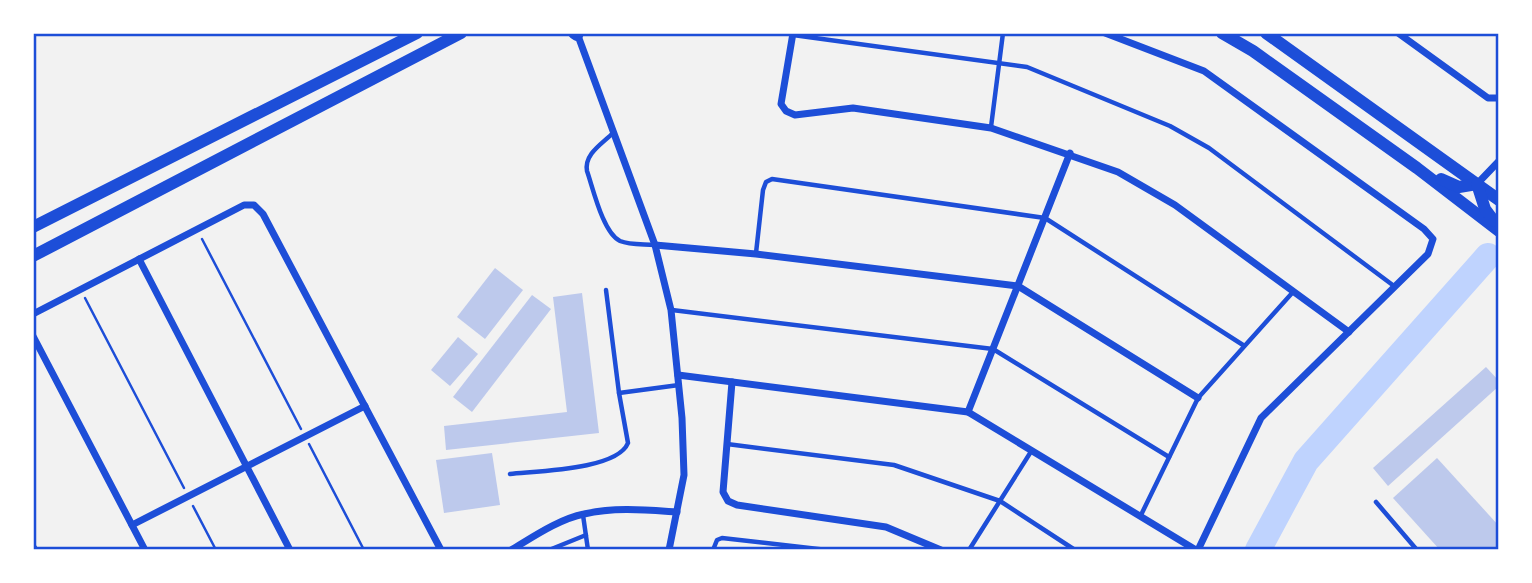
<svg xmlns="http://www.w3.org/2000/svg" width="1532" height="583" font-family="'IBM Plex Sans',sans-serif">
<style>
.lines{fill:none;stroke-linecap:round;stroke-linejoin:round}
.river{stroke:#bfd3fe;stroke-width:26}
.building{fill:#bdc9ec}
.path{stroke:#1d4ed8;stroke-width:2.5}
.service{stroke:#1d4ed8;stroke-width:4.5}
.minor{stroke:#1d4ed8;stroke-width:7}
.secondary{stroke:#1d4ed8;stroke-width:12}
.neatline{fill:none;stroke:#1d4ed8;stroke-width:2.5}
</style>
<rect width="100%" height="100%" fill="#f2f2f2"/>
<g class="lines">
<!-- river -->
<path class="river" d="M1258,550L1306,461L1488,256"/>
</g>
<!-- building -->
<g class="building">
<path d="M495,268L523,290L485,339L457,317Z"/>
<path d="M582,293L599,433L446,450L444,426L567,412L553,297Z"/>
<path d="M532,295L551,309L472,412L453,397Z"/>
<path d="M458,337L478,354L450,386L431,370Z"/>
<path d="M1486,367L1499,381V386L1388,486L1373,468Z"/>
<path d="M492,453L500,505L444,513L436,460Z"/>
<path d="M1437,458L1499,526V545L1494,550H1440L1393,498Z"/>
</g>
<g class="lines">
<!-- path -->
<g class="path">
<path d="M202,239L301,429"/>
<path d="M85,298L184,488"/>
<path d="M309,444L364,550"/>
<path d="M193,506L216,550"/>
</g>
<!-- service -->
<g class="service">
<path d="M793,35L1027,67L1170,126L1209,148L1394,286"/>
<path d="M991,127L1003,33"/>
<path d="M613,133C602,144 584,154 587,171C593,188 603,233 620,241C630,245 643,244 654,245"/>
<path d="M756,253L763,190L766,182L772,179L1045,218L1243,345"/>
<path d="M606,290L619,393L679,385"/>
<path d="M672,310L993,349L1169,457"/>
<path d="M727,444L894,465L1000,501L1075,550"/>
<path d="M510,474C536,471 617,470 628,443L619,393"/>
<path d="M1376,502L1417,550"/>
<path d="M583,515L588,550"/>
<path d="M1141,515L1198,398L1293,292"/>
<path d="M549,550L586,535"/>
<path d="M713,550L717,540L722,538L827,550"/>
<path d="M969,550L1032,450"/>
</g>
<!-- minor -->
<g class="minor">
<path d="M577,33L655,245L671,310L682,418L684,475L669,550"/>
<path d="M793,33L781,104L786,111L795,115L853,108L991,128L1118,172L1175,205L1349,332"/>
<path d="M1105,33L1204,71L1424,229L1433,239L1428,254L1261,418L1198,550"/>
<path d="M1398,33L1488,98H1499"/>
<path d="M1477,184L1499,161"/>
<path d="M655,245L756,254L1018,286L1198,398"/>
<path d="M139,259L290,550"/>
<path d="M33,314L244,205H254L263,214L441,550"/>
<path d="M33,336L145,550"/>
<path d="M678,375L968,412L1196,550"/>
<path d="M732,382L723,492L728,501L737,505L886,527L941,550"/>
<path d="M968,412L1070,153"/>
<path d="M132,525L365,406"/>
<path d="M33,547L35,550"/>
<path d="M511,550C533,537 559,519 584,514C615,507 646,510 677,512"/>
</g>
<!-- secondary -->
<g class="secondary">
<path d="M574,33L577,35L578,33"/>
<path d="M1222,33L1253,51L1417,168L1499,231"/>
<path d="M1266,33L1499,200"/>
<path d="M1441,179L1459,187L1477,184"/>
<path d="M1477,184L1485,209L1494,221"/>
<path d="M33,227L417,33"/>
<path d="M33,256L461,33"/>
</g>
</g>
<!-- border -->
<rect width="1532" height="583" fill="none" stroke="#ffffff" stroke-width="70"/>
<rect x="35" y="35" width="1462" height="513" class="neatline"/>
</svg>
